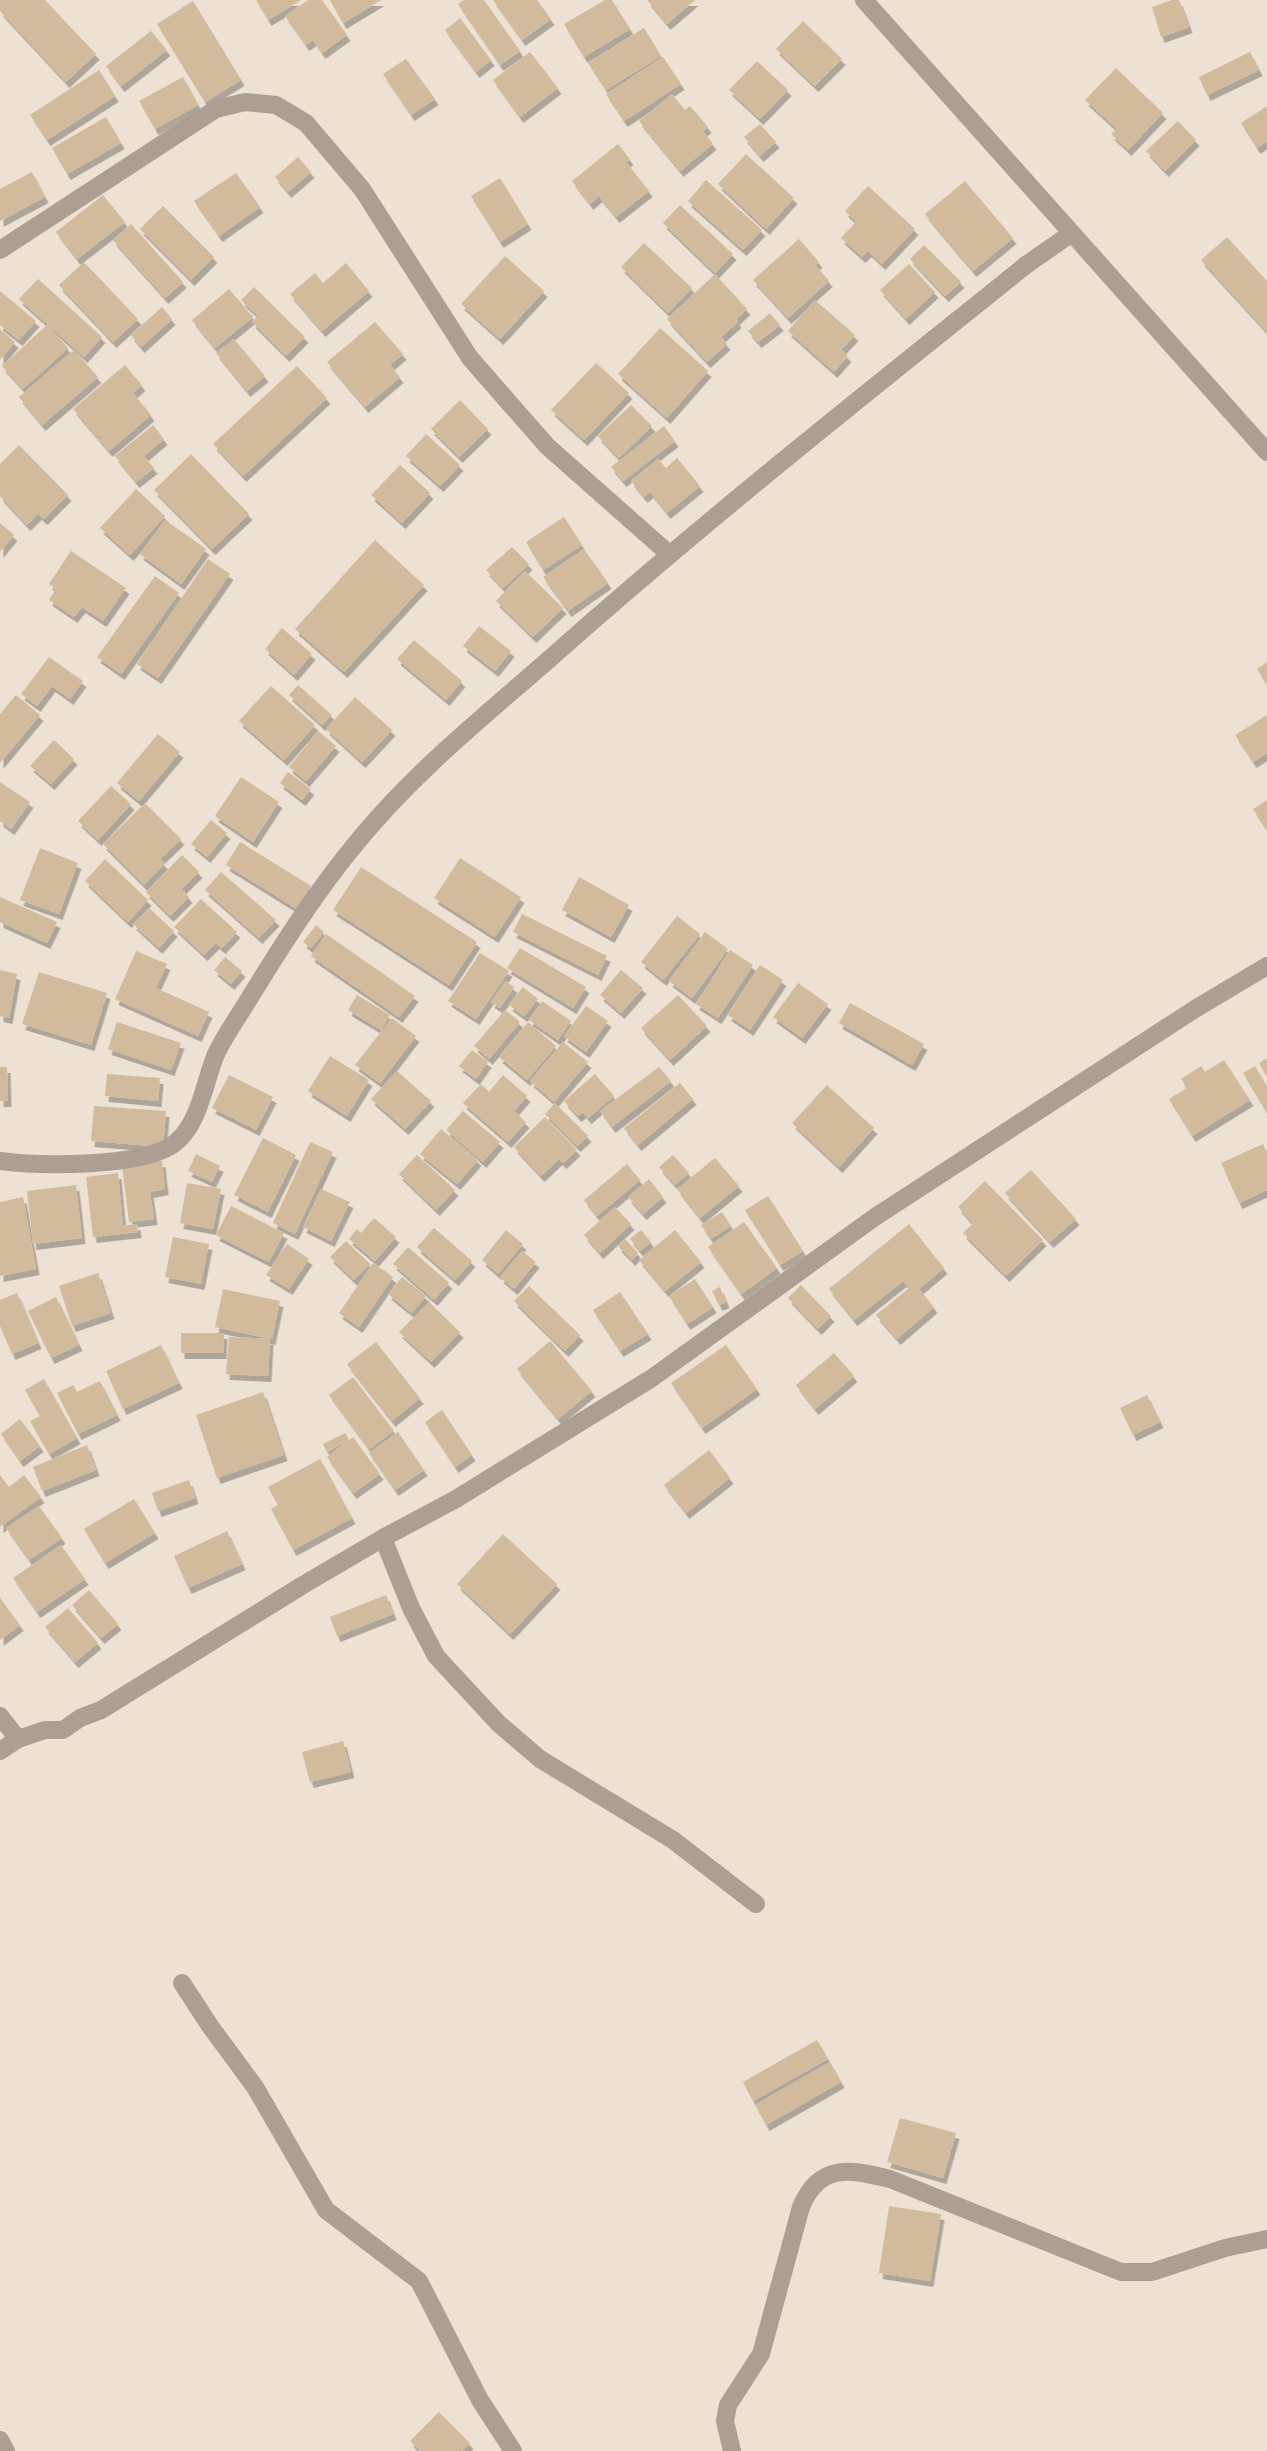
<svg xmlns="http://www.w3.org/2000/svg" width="1267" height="2451" font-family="'DM Sans',sans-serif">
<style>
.building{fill:#d2bb9c;filter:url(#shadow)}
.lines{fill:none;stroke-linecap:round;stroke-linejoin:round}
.minor{stroke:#ac9e93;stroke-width:18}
</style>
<defs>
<filter id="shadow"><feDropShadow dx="3.5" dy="6" stdDeviation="0" flood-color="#0004"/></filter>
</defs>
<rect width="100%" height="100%" fill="#ece1d2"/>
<!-- building -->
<g class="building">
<path d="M0,0H45L96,54L66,82L0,11Z"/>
<path d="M256,0H301L268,20Z"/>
<path d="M308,0H322L347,35L322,53L313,40L306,45L285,16Z"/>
<path d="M330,0H381L343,23Z"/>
<path d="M464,0H484L520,51L500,65L458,4Z"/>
<path d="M493,0H537L551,19L522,40Z"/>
<path d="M605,0H612L630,29L584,57L564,24Z"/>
<path d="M647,0H695L667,24Z"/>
<path d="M1172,0H1179L1189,27L1161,37L1152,7Z"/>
<path d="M193,1L241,80L205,102L157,24Z"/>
<path d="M460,18L491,60L476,72L445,30Z"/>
<path d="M803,21L842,59L815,86L776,49Z"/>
<path d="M644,28L661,56L606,90L588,63Z"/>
<path d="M151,31L167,50L121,86L106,66Z"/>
<path d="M530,52L558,88L520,117L493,80Z"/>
<path d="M1250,52L1259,70L1207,95L1199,77Z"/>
<path d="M663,57L681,84L624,121L606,94Z"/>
<path d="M406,59L435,99L411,115L383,74Z"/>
<path d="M757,61L788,90L760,119L729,90Z"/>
<path d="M1116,68L1163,113L1128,150L1111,134L1117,129L1085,100Z"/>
<path d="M99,70L115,96L47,140L30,115Z"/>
<path d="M183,77L198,105L155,129L139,101Z"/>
<path d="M672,94L685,110L690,106L708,127L703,131L713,144L680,171L639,121Z"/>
<path d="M1267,106V141L1257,148L1241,123Z"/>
<path d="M106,117L121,143L67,174L52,148Z"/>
<path d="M1178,121L1196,140L1165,171L1146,151Z"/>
<path d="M760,124L776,142L760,156L744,137Z"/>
<path d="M618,144L630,159L626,162L649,191L616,217L599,196L590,204L572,181Z"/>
<path d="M746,154L794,198L766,229L718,184Z"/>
<path d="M298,157L311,172L288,192L275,177Z"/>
<path d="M32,172L45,197L0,221V189Z"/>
<path d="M236,173L260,207L219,236L194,201Z"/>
<path d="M500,178L528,224L500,242L471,196Z"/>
<path d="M706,180L762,230L743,250L688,201Z"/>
<path d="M965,181L1013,238L973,271L925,214Z"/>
<path d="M868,186L915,229L882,264L868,251L862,257L841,238L856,222L845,211Z"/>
<path d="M103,195L125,222L77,259L56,232Z"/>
<path d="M680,205L733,254L715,273L663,223Z"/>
<path d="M163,206L214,257L191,280L140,229Z"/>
<path d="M131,224L183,282L165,298L113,240Z"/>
<path d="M1227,237L1267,281V332L1201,260Z"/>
<path d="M799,239L819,262L815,265L829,281L788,318L753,280Z"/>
<path d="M644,243L692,288L668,313L621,267Z"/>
<path d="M924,245L961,282L945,296L910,259Z"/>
<path d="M505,256L544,291L500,339L461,304Z"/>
<path d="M84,262L138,319L113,342L59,285Z"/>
<path d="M346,263L369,291L322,331L290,294L315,273L323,283Z"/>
<path d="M909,264L935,292L906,319L880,290Z"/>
<path d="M715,274L747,309L736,319L738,322L721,337L727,344L707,362L667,319Z"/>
<path d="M38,279L102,337L84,357L19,299Z"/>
<path d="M254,287L305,337L286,356L252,322L258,316L241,300Z"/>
<path d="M229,289L253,317L215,348L192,320Z"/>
<path d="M0,291L36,321L19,340L0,325Z"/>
<path d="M815,300L855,335L841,350L848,356L834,372L788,331Z"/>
<path d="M162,307L172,319L141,347L131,335Z"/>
<path d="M770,313L780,325L758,342L748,331Z"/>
<path d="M375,322L403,354L390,365L400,377L365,407L327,362Z"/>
<path d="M47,325L68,348L23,389L2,366Z"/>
<path d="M660,328L708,371L667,418L618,374Z"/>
<path d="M0,329L15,342L0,360Z"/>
<path d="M234,339L265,376L247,391L216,353Z"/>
<path d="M74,350L98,377L42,425L19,397Z"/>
<path d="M596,363L629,393L584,440L551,410Z"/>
<path d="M125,365L142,385L133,393L151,415L109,451L73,409Z"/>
<path d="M297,366L327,398L243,476L213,444Z"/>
<path d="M460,400L488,429L459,457L431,429Z"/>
<path d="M631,405L652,426L619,458L598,436Z"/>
<path d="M153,425L164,439L144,456L154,468L136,482L115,456Z"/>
<path d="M664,426L675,441L623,481L611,467Z"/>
<path d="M426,434L460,465L440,486L406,456Z"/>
<path d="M19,445L68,495L44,519L38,514L27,525L0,496V464Z"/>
<path d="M191,454L249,514L212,549L154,490Z"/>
<path d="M677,458L700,486L667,513L650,492L644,497L631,481L658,459L666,468Z"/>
<path d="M400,465L430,493L402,523L371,495Z"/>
<path d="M136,489L165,516L130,555L100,528Z"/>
<path d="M564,517L582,545L543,570L526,542Z"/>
<path d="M165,520L206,549L181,584L140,554Z"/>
<path d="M0,523L14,535L0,552Z"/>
<path d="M375,540L424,585L344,672L295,629Z"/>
<path d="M512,547L529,564L503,588L486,570Z"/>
<path d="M584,549L608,583L568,611L543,577Z"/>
<path d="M71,551L126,588L103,621L82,607L74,617L49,600L56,589L49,584Z"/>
<path d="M208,559L230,574L158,678L137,664Z"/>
<path d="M525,571L563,608L533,637L496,601Z"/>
<path d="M155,576L179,593L121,674L97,657Z"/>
<path d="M479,626L511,651L495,671L463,646Z"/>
<path d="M282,628L312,654L294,675L265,649Z"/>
<path d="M414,640L462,681L446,700L397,659Z"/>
<path d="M49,657L83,681L70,699L52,686L37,706L21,694Z"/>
<path d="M1267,662V685L1257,669Z"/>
<path d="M298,685L332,715L322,725L289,695Z"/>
<path d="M271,686L315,725L284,760L239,721Z"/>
<path d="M16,695L40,715L0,763V714Z"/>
<path d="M355,697L392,730L362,762L326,729Z"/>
<path d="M1267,715V753L1253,762L1235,735Z"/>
<path d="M318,731L336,746L306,781L289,767Z"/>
<path d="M158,734L180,752L139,801L117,783Z"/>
<path d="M54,740L74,759L51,784L30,766Z"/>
<path d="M288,772L311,789L302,800L280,783Z"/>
<path d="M241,777L279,802L253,842L215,816Z"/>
<path d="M0,782L30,802L11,829L0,821Z"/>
<path d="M111,786L131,804L98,840L78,821Z"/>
<path d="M1267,800V830L1253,809Z"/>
<path d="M145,803L181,839L160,859L165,864L144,885L103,844Z"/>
<path d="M211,820L227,833L207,857L191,844Z"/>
<path d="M240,842L311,886L297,909L226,865Z"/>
<path d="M40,848L78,863L59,914L20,900Z"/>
<path d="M182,855L199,872L182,889L189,897L170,916L146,892Z"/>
<path d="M460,858L521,897L495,937L434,898Z"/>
<path d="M105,859L148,900L128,922L85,881Z"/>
<path d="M361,867L477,942L449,985L333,910Z"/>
<path d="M221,872L276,920L259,938L205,890Z"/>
<path d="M579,877L629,905L611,937L562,910Z"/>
<path d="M0,897L57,922L47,943L0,922Z"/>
<path d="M201,899L237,932L222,948L216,943L204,955L174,927Z"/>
<path d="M149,908L174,931L159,948L133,924Z"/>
<path d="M522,914L607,956L598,975L513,932Z"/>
<path d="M677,916L700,934L663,980L641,962Z"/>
<path d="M316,925L324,932L311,948L303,942Z"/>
<path d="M705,932L728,949L692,998L669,981Z"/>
<path d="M326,934L415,996L399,1017L311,956Z"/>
<path d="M520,948L586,987L573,1008L507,968Z"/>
<path d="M730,950L753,965L718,1018L696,1004Z"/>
<path d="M136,951L167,964L156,988L209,1012L198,1036L115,999Z"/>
<path d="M480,953L509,971L476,1019L448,1001Z"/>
<path d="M225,957L242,971L231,984L214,970Z"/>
<path d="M760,965L783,980L750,1030L728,1015Z"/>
<path d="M0,970L17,974L9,1018L0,1016Z"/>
<path d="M621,970L643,988L621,1013L600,995Z"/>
<path d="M39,972L107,993L91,1045L22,1024Z"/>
<path d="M506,981L514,987L500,1008L491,1002Z"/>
<path d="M798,983L828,1004L802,1038L773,1017Z"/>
<path d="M523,987L538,999L524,1016L509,1005Z"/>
<path d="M357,995L390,1015L381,1030L348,1010Z"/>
<path d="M678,995L707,1026L670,1060L641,1028Z"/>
<path d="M542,1001L571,1021L558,1040L529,1020Z"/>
<path d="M850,1003L924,1044L912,1065L839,1023Z"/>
<path d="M586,1006L608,1021L586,1052L564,1036Z"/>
<path d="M505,1010L520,1022L489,1059L474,1046Z"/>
<path d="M392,1018L416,1036L380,1083L355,1065Z"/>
<path d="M117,1022L181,1043L171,1070L108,1049Z"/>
<path d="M528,1022L556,1046L527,1080L499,1057Z"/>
<path d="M563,1042L588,1062L554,1102L530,1081Z"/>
<path d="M472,1050L488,1062L476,1079L459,1066Z"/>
<path d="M330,1056L369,1080L347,1116L308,1091Z"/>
<path d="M1267,1058V1077L1259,1063Z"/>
<path d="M1224,1060L1250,1100L1192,1136L1169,1099L1187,1088L1181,1079L1201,1066L1205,1072Z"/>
<path d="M1255,1066L1267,1087V1113L1243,1073Z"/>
<path d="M0,1067H7L8,1101H0Z"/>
<path d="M659,1067L671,1081L612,1127L600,1111Z"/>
<path d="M397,1071L431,1101L405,1129L371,1099Z"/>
<path d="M107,1074L160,1078L158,1101L105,1096Z"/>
<path d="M595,1074L614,1096L588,1118L583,1112L578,1116L564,1101Z"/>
<path d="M229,1075L273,1097L256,1130L212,1108Z"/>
<path d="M503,1075L527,1096L514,1111L526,1122L508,1142L463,1103L481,1084L489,1092Z"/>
<path d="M680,1083L693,1099L638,1145L624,1128Z"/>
<path d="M827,1085L874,1128L839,1167L792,1123Z"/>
<path d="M555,1103L588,1136L577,1146L545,1114Z"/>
<path d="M94,1106L166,1111L163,1147L91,1141Z"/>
<path d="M463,1111L500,1142L483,1162L446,1130Z"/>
<path d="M545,1117L577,1150L563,1163L559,1159L541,1176L514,1147Z"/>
<path d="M441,1129L478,1160L457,1184L420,1154Z"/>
<path d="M263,1138L296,1155L268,1212L234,1195Z"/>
<path d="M310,1142L333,1152L295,1234L273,1223Z"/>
<path d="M1263,1144L1267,1153V1190L1239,1203L1221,1163Z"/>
<path d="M196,1154L220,1166L212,1182L188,1171Z"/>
<path d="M417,1155L455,1190L436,1210L399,1174Z"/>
<path d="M673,1155L689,1173L675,1185L659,1167Z"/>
<path d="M715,1158L739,1186L700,1218L677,1189Z"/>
<path d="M162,1161L165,1189L150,1192L154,1219L129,1222L122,1166Z"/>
<path d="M627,1164L640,1180L597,1216L584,1200Z"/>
<path d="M1031,1170L1076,1219L1050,1242L1005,1193Z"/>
<path d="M118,1173L123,1226L137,1224L138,1232L93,1237L86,1177Z"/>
<path d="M649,1179L663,1197L643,1214L628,1197Z"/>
<path d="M985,1181L1043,1240L1006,1276L963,1233L973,1223L958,1207Z"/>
<path d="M187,1183L221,1189L213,1229L180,1223Z"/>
<path d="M76,1185L82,1238L33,1244L27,1191Z"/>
<path d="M321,1189L350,1202L331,1241L303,1227Z"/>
<path d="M768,1196L803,1251L780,1265L745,1210Z"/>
<path d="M23,1197L36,1269L0,1276V1202Z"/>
<path d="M231,1206L284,1233L269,1262L216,1235Z"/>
<path d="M615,1207L631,1224L600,1253L584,1235Z"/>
<path d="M722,1212L731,1226L711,1239L701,1225Z"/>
<path d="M374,1218L396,1237L375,1261L349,1239L357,1229L361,1233Z"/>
<path d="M744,1222L777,1268L741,1294L708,1247Z"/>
<path d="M909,1224L944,1268L919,1289L934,1307L897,1339L876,1315L909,1288L903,1281L854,1320L829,1289Z"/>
<path d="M434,1228L472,1261L455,1280L417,1247Z"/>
<path d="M506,1230L523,1244L498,1274L482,1260Z"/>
<path d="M641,1230L651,1242L640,1251L630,1239Z"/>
<path d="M675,1230L701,1262L665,1291L639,1260Z"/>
<path d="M173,1237L209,1244L201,1284L165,1277Z"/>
<path d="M625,1239L638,1253L632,1260L618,1246Z"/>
<path d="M346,1241L370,1264L354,1280L330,1257Z"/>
<path d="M287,1244L309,1259L289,1289L266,1275Z"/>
<path d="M408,1247L449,1283L434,1300L393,1264Z"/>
<path d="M522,1251L536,1262L514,1289L500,1277Z"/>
<path d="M373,1263L393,1277L359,1327L339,1313Z"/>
<path d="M98,1273L111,1313L72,1326L59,1286Z"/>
<path d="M402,1277L426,1296L412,1313L388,1294Z"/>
<path d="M695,1279L713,1307L687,1324L669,1296Z"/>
<path d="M801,1285L831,1316L818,1329L788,1298Z"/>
<path d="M529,1286L580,1335L565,1351L514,1301Z"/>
<path d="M720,1287L726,1302L719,1305L712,1291Z"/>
<path d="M223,1289L280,1301L272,1339L215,1327Z"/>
<path d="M620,1292L648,1334L620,1351L593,1310Z"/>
<path d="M17,1293L38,1343L12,1354L0,1326V1300Z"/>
<path d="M56,1297L79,1345L51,1358L28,1311Z"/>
<path d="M429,1302L460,1332L431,1362L399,1332Z"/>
<path d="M181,1333H224L223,1353H181Z"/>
<path d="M229,1337L270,1339L268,1376L226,1374Z"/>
<path d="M550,1341L592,1391L558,1419L517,1369Z"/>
<path d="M376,1342L420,1398L392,1421L347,1364Z"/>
<path d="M161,1345L179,1383L123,1409L106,1371Z"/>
<path d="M726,1345L757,1389L702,1428L671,1383Z"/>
<path d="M834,1353L854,1376L815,1409L796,1385Z"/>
<path d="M353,1377L394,1431L369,1449L329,1395Z"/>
<path d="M44,1379L77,1438L49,1454L30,1421L40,1416L25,1390Z"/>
<path d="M100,1381L117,1415L78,1434L57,1393L73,1385L77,1392Z"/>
<path d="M263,1392L284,1455L217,1478L196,1415Z"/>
<path d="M1147,1395L1160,1422L1133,1435L1120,1408Z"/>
<path d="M442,1410L472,1455L455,1467L425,1422Z"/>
<path d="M20,1419L40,1446L20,1461L1,1434Z"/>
<path d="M398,1432L424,1470L395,1490L369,1453Z"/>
<path d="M345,1433L349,1440L327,1452L323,1444Z"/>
<path d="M353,1437L380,1474L353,1493L327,1457Z"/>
<path d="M87,1445L96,1470L42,1491L33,1467Z"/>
<path d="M709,1450L730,1478L686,1513L664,1485Z"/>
<path d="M320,1459L352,1518L293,1550L271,1509L278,1505L268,1487Z"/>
<path d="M0,1475L9,1487L24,1475L41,1497L0,1527Z"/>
<path d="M189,1480L195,1498L158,1511L152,1493Z"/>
<path d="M134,1499L155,1533L105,1563L84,1529Z"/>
<path d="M39,1506L62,1538L29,1560L6,1528Z"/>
<path d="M227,1531L242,1564L188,1588L174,1556Z"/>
<path d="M503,1534L557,1584L510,1634L457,1584Z"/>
<path d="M61,1545L85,1579L37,1612L13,1578Z"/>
<path d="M89,1590L118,1624L101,1638L72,1605Z"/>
<path d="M386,1595L393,1614L337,1636L330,1617Z"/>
<path d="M0,1598L20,1625L0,1640Z"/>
<path d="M68,1608L98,1643L75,1662L45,1627Z"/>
<path d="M343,1741L351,1772L310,1782L302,1752Z"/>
<path d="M817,2040L828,2059L753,2101L743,2082Z"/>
<path d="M830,2062L841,2082L766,2125L755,2105Z"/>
<path d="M900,2118L956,2133L943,2178L887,2162Z"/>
<path d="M889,2206L941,2214L930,2281L879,2273Z"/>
<path d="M439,2412L470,2443L462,2451H420L410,2441Z"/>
</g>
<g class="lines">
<!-- minor -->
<g class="minor">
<path d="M864,0L1267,452"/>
<path d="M0,250L216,109L245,102L276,105L306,123L362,189L470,358L547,446L668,553"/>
<path d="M0,1161C39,1166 144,1168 175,1143C200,1123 204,1083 216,1054C225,1035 238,1017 249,999C282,945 317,890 358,841C415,771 487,714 554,655C707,519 867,393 1026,265L1072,233"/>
<path d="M383,1538L411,1608L436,1656L499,1724L540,1759L673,1840L756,1904"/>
<path d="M0,1716L18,1739L45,1730H63L80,1718L101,1710L303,1585L383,1538L456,1499L652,1378L875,1217L1195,1009L1267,966"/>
<path d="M0,1751L18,1739"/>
<path d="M182,1983L210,2026L255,2087L326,2210L419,2281L480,2400L513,2451"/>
<path d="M0,2440L6,2451"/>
<path d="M732,2451L725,2421L728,2405L761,2354L801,2207C819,2163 850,2169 890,2179L1121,2272H1152L1225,2248L1267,2239"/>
</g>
</g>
</svg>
